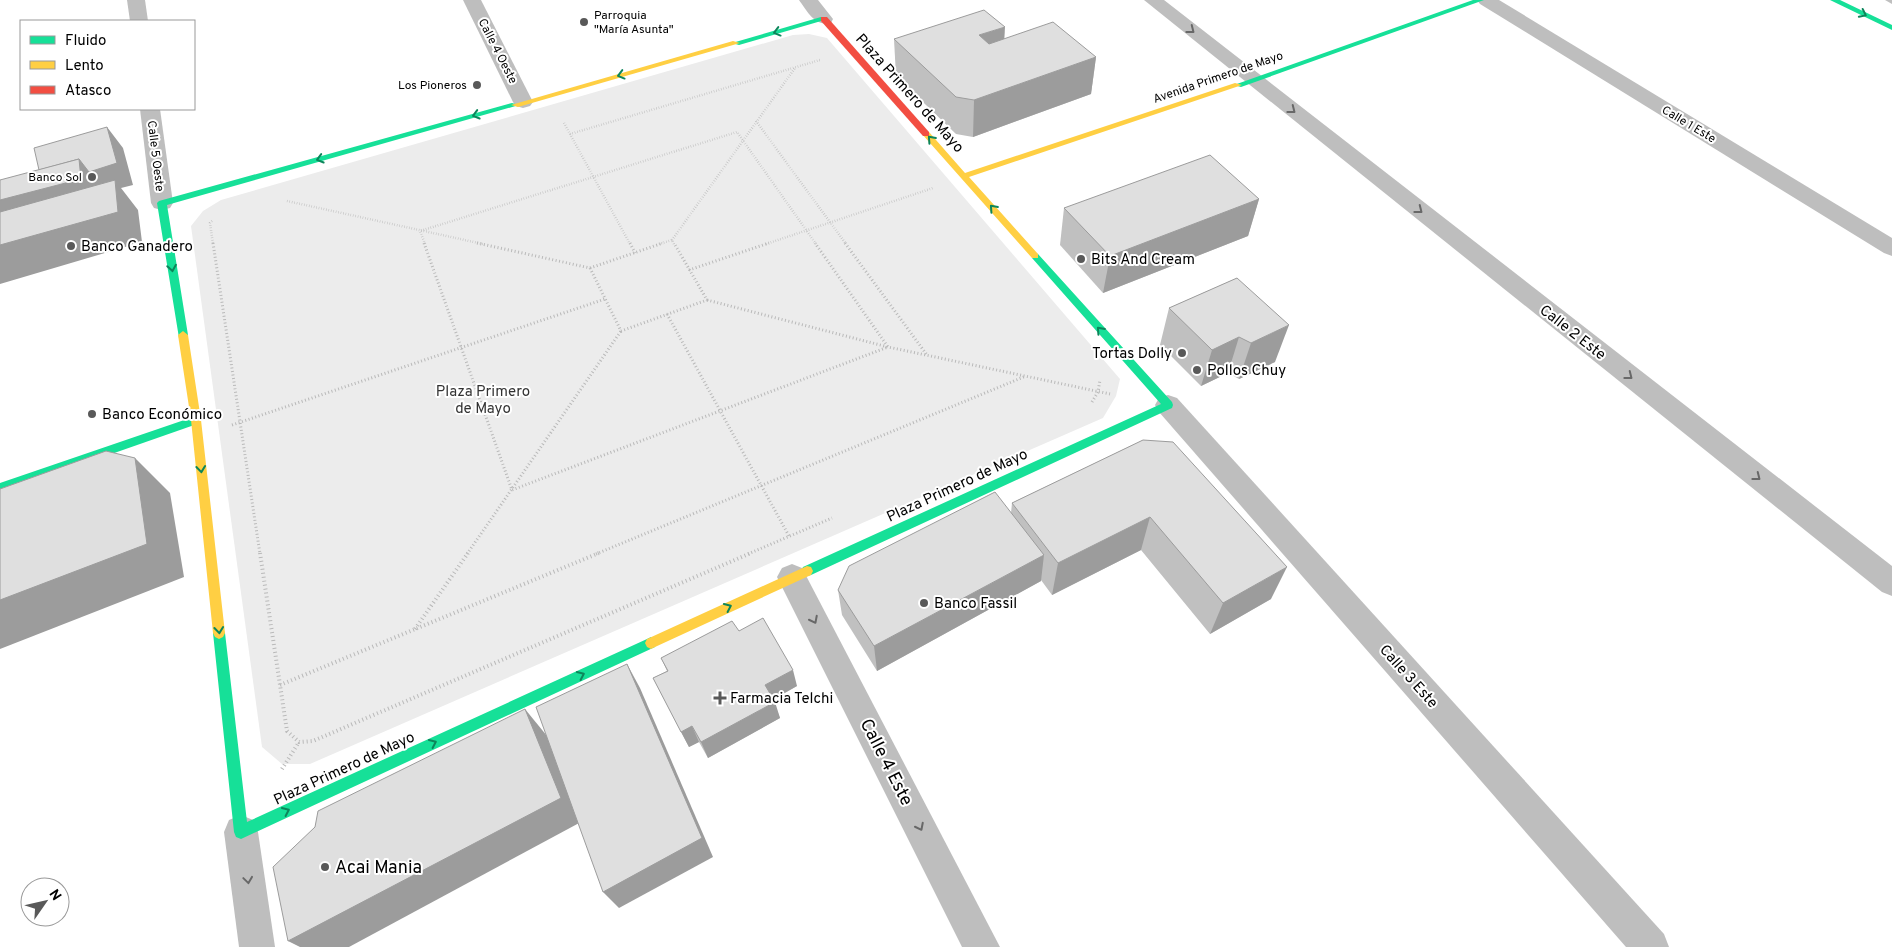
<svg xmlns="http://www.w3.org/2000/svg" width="1892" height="947" font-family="Overpass,sans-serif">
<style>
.green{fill:#ececec}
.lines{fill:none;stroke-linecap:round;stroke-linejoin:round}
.stream{fill:#bfbfbf;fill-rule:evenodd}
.path-far2{stroke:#b9b9b9;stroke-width:2.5;stroke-dasharray:0.5 2;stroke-linecap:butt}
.path-far1{stroke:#b9b9b9;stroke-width:3;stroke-dasharray:1 2.5;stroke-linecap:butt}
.path{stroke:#b9b9b9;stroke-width:4;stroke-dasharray:1 3;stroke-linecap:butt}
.street{fill:#bebebe;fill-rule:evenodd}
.fast{fill:#16e098;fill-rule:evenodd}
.slow{fill:#ffcf43;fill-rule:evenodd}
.jam{fill:#f24e42;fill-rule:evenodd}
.wall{fill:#c0c0c0}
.shaded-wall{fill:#9c9c9c}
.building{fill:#dfdfdf;stroke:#9c9c9c}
.oneway{stroke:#0d865b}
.oneway2{stroke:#686868}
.poi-dot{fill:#595959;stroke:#fff;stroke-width:2}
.labels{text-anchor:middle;stroke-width:4;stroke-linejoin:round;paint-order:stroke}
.far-poi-label{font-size:12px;fill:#000;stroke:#fff;text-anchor:end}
.far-street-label{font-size:12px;fill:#000;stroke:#fff}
.street-label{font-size:15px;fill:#000;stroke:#fff}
.poi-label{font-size:15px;fill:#000;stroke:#fff;text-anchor:start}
.park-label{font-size:15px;fill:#333;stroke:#fff}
.near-street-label{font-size:18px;fill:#000;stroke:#fff}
.near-poi-label{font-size:18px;fill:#000;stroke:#fff;text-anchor:start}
</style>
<rect width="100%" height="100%" fill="#fff"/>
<!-- green -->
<path class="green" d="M809,34L827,38L1120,379L1116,396L1103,418L310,764H282L262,747L191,226L203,211L221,200L793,35Z"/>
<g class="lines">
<!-- stream -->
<path class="stream" d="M1885,0H1892V4Z"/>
<!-- path-far2 -->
<g class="path-far2">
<path d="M756,121L846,244"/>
<path d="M564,123L630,244"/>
<path d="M570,134L820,60"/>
<path d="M287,201L483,244"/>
<path d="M212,221L210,223L213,244"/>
<path d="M672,240L795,68"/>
<path d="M425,244L420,231L737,132L816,244"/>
<path d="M659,244L672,240L674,244"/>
<path d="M766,244L933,188"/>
</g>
<!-- path-far1 -->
<g class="path-far1">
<path d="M213,243L260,554"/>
<path d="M424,243L512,490L888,347L815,243"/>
<path d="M477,243L590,268"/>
<path d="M630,243L635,253"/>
<path d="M845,243L927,355"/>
<path d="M590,268L621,331L707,300L674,243"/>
<path d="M590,268L663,243"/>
<path d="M689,270L769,243"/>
<path d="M707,300L888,347L1110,394"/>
<path d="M667,314L789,536"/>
<path d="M1092,402L1098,392L1100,380"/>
<path d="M232,425L605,299"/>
<path d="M467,554L621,331"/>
<path d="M596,554L1026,376"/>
<path d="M748,554L832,518"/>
</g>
<!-- path -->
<g class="path">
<path d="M260,553L287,731L299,742L313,741L751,553"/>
<path d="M415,629L468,553"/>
<path d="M280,685L599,553"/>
<path d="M282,769L299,742"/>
</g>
<!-- street -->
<g class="street">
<path d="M127,0H145L148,21H130Z"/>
<path d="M463,0H481L533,102L530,106L523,108L516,106L513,102Z"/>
<path d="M799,0H818L833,19L831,23C815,27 807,11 799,0Z"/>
<path d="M1144,0H1164L1892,566V596L1882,592Z"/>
<path d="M1477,0H1499L1892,238V256L1884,253L1480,4Z"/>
<path d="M140,109H160L173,203L170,208L162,210L154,208L151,203Z"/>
<path d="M1168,395L1177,398L1664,934L1669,947H1626L1159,412L1155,405L1159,398Z"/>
<path d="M792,564L802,568L1000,947H962L777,577L782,568Z"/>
<path d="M241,815L253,820L258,832L275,947H239L224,832L229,820Z"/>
</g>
<!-- fast -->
<g class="fast">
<path d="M1473,0H1484L1241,87L1234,85Z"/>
<path d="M1830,0H1840L1892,25V30Z"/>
<path d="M821,17L828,19L739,45L732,43Z"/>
<path d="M512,103L519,105L167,205L188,335L183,339L179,338L157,203L159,201Z"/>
<path d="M1035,253L1038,254L1172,402L1173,405L1172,408L811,575L807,576L803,575L801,571L803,567L1161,404L1032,258V254Z"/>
<path d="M196,416L200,417L201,420L200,423L0,493V483Z"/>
<path d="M219,627L223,629L225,633L247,822L647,639L651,637L655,639L657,643L655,647L241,839L236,837L234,832L213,633L215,629Z"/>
</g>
<!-- slow -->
<g class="slow">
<path d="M733,41L740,43L518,107L511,105Z"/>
<path d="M1235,83L1242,85L969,177L1038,254V258H1032L922,134L926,131L929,132L965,173Z"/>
<path d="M183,331L188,335L201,420L225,633L223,637L219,639L215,637L213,633L191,420L178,335Z"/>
<path d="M807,566L811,567L813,571L811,575L655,647L651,649L647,647L645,643L647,639Z"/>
</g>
<!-- jam -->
<path class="jam" d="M821,17H827L929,132V136H923L821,21Z"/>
</g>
<!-- wall -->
<g class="wall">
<path d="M894,39H1004L1096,57L1091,94L973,137L956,134L896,76Z"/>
<path d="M1259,199L1248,236L1103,293L1060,245L1064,208Z"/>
<path d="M1237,278L1275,362L1239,379L1228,373L1201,386L1160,345L1169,308Z"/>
<path d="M1143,440L1271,599L1210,634L1141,550L1052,595L1041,580V581L877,671L842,615L838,590L1011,513L1012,503Z"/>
<path d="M739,631L797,686L773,700L780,718L708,758L699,742L689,747L653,678L667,671L661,658Z"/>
</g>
<!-- shaded-wall -->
<g class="shaded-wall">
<path d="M1005,27L1003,63L979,35Z"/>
<path d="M1096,57L1091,94L973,137L974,100Z"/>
<path d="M107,127L123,148L133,185L121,188L138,210L142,242L0,284V200L79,159Z"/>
<path d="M1259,199L1248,236L1103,293L1110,256Z"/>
<path d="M1289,325L1275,362L1239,379L1251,343Z"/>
<path d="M1239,337L1228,373L1201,386L1212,350Z"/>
<path d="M135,458L170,493L184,577L0,649V600Z"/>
<path d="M1150,517L1141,550L1052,595L1058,563Z"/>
<path d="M1044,555L1041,581L877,671L874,646Z"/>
<path d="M1287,567L1271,599L1210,634L1223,603Z"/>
<path d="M627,664L640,688L713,857L619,908L603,892Z"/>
<path d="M793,670L797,686L770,701L765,685Z"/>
<path d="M775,702L780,718L708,758L701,742Z"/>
<path d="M525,709L547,736L581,822L349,947H300L288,941Z"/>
<path d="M692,726L699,742L689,747L681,732Z"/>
</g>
<!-- building -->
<g class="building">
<path d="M984,10L1005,27L979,35L989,44L1053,22L1096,57L974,100L956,97L894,39Z"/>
<path d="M107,127L117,163L89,172L79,159L39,170L34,148Z"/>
<path d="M1210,155L1259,199L1110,256L1064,208Z"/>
<path d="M79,159L81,179L0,200V180Z"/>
<path d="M115,180L118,212L0,245V212Z"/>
<path d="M1237,278L1289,325L1251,343L1239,337L1212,350L1169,308Z"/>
<path d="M1143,440L1173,442L1287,567L1223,603L1150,517L1058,563L1012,503Z"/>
<path d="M106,451L135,458L147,544L0,600V489Z"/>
<path d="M995,492L1044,555L874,646L838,590L849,566Z"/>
<path d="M763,618L793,670L765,685L775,702L701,742L692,726L681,732L653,678L668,671L661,658L732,621L739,631Z"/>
<path d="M627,664L702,838L603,892L536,707Z"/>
<path d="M525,709L561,798L288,941L273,867L315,827L318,811Z"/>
</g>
<!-- one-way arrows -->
<defs><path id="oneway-chevron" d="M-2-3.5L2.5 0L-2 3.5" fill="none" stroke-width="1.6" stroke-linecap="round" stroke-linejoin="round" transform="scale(1.25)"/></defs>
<g class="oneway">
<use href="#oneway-chevron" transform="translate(1863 14) rotate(26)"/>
<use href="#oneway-chevron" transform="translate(777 32) rotate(165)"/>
<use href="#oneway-chevron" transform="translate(621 75) rotate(165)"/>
<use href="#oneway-chevron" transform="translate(476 115) rotate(164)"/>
<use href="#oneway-chevron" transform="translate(931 139) rotate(-132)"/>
<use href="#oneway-chevron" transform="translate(320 159) rotate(164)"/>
<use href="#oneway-chevron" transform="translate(993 208) rotate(-132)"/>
<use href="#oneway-chevron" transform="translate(172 268) rotate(81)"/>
<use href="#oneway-chevron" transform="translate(1100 330) rotate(-132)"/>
<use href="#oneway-chevron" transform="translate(201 469) rotate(84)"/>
<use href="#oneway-chevron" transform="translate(728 607) rotate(-25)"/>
<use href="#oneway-chevron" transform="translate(219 630) rotate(84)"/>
<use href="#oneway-chevron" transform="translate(581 675) rotate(-25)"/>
<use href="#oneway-chevron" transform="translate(433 743) rotate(-25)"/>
<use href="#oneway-chevron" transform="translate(286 811) rotate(-25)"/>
</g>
<g class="oneway2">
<use href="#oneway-chevron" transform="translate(1191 30) rotate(38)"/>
<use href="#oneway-chevron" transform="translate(1292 110) rotate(38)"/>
<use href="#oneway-chevron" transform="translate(1419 210) rotate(38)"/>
<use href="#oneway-chevron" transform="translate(1629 376) rotate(38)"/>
<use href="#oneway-chevron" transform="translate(1757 477) rotate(38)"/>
<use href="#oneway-chevron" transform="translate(814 620) rotate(63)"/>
<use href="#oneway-chevron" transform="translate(920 827) rotate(63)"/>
<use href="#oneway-chevron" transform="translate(248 880) rotate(82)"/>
</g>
<!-- markers -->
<g class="poi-dot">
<circle cx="584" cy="22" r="5"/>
<circle cx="477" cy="85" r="5"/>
<circle cx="92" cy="177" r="5"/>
<circle cx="71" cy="246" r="5"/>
<circle cx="1081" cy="259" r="5"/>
<circle cx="1182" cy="353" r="5"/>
<circle cx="1197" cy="370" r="5"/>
<circle cx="92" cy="414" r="5"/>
<circle cx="924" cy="603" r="5"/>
<path d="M717.5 690.5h5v5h5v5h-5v5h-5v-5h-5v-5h5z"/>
<circle cx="325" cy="867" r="5"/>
</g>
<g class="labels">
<!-- far-poi labels -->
<g class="far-poi-label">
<text x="594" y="19" text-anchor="start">Parroquia<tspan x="594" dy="14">"María Asunta"</tspan></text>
<text x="467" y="89">Los Pioneros</text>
<text x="82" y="181">Banco Sol</text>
</g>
<!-- far-street labels -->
<g class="far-street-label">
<text transform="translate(498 51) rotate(63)" y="4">Calle 4 Oeste</text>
<text transform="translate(1218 77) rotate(-19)" y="4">Avenida Primero de Mayo</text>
<text transform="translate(1689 124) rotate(31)" y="4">Calle 1 Este</text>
<text transform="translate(156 156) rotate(83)" y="4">Calle 5 Oeste</text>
</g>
<!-- street labels -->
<g class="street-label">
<text transform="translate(910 93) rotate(48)" y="5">Plaza Primero de Mayo</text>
<text transform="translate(1573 332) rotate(38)" y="5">Calle 2 Este</text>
<text transform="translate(957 485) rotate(-25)" y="5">Plaza Primero de Mayo</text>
<text transform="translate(1409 676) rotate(48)" y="5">Calle 3 Este</text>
<text transform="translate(344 768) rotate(-25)" y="5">Plaza Primero de Mayo</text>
</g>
<!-- poi labels -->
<g class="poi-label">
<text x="81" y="251">Banco Ganadero</text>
<text x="1091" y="264">Bits And Cream</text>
<text x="1172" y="358" text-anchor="end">Tortas Dolly</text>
<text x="1207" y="375">Pollos Chuy</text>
<text x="102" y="419">Banco Económico</text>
<text x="934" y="608">Banco Fassil</text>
<text x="730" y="703">Farmacia Telchi</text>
</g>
<!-- park labels -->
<g class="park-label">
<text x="483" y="396">Plaza Primero<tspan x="483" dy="17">de Mayo</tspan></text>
</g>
<!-- near-street labels -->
<g class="near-street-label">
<text transform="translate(887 762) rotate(63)" y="6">Calle 4 Este</text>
</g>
<!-- near-poi labels -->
<g class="near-poi-label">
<text x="335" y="873">Acai Mania</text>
</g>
</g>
<!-- legend -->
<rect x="20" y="20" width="175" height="90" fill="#ffffff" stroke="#999999"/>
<rect x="30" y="36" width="25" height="8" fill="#16e098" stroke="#999999"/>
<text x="65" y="45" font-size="15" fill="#000000">Fluido</text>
<rect x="30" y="61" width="25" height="8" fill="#ffcf43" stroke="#999999"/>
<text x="65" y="70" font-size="15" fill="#000000">Lento</text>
<rect x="30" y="86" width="25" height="8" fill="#f24e42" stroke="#999999"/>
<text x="65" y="95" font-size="15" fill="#000000">Atasco</text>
<!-- north arrow -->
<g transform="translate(45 902) rotate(56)"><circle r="24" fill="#ffffff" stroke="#999999"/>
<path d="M0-4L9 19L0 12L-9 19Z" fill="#595959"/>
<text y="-8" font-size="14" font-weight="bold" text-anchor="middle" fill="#000000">N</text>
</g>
</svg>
